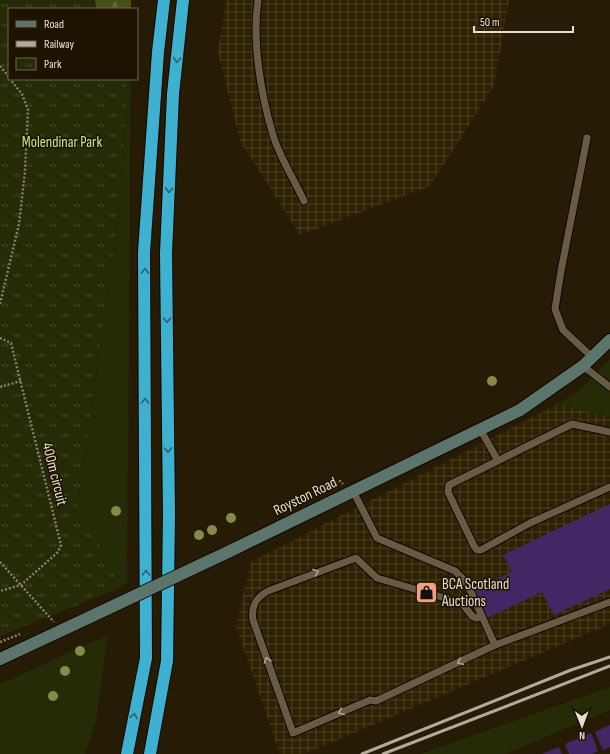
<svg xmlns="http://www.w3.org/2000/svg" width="610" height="754" font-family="'Sofia Sans Condensed',sans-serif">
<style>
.industrial{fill:url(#industrial-grid)}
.grass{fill:#242b06}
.forest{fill:url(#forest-firs)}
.park{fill:url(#park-tufts)}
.building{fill:#422765}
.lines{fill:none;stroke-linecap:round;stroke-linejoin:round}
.lane-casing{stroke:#0f0600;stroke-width:9}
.secondary-casing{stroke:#0f0600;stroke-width:14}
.highway-casing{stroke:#0f0600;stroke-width:14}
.path{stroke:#877e6c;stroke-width:2.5;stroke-dasharray:2 2;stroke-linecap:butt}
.lane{stroke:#675b43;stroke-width:7}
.secondary{stroke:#5b756d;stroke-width:12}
.highway{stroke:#3fb1d0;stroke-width:12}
.rail{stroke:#b1aa99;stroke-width:3}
.secondary-bridge-casing{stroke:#0f0600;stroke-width:14;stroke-linecap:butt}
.secondary-bridge{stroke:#5b756d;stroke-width:12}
.tree{fill:#828c46}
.oneway{stroke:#2e6268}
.oneway2{stroke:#ada491}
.labels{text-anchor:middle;stroke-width:3;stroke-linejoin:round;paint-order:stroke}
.park-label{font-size:15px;fill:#cee77c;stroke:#1d1300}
.street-label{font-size:15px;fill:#e6dfd1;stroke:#1d1300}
.poi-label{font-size:15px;fill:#e6dfd1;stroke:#1d1300;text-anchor:start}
</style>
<defs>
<pattern id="industrial-grid" width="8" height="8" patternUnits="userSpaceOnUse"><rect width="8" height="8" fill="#2e2102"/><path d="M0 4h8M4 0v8" fill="none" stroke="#4c4126"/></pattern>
<pattern id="forest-firs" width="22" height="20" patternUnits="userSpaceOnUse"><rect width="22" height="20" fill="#455114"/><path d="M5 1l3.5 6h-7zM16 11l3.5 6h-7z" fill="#606a35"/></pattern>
<pattern id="park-tufts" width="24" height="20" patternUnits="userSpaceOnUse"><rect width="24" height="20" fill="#242b06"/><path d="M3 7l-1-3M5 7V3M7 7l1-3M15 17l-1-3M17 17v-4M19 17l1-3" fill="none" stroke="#444929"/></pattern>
</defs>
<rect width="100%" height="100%" fill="#261c05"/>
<!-- industrial -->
<g class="industrial">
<path d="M226,0H509L494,86L430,186L300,235L240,141L218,53Z"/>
<path d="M558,404L610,417V624L304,754H280L236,626L251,562Z"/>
</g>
<!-- grass -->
<g class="grass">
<path d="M127,79H131L127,584L113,591L114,565L76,517L121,199Z"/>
<path d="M610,359V417L558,404L580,390Z"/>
<path d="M108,635L96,721L85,754H0V684Z"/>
<path d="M610,687V710L505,754H420Z"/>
</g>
<!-- forest -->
<path class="forest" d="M95,0H131V9H96Z"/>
<!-- park -->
<path class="park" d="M0,0H95L96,9H9V79H127L121,199L76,516L115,565L113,591L0,636Z"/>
<!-- building -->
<g class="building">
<path d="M610,504V589L554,615L542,592L487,618L474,590L512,572L503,555Z"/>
<path d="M610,725V747L603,750L595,732Z"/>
<path d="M591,733L598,751L592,754H569L565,744Z"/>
<path d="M559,747L562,754H542Z"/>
</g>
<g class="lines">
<defs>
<g id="lane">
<path d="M258,0C252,42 261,95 273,135C279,156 295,181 304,201"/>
<path d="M587,138L561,271L555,309L563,330L592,357"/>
<path d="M583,366L610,387"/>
<path d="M480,429L497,459"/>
<path d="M610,432L572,424L449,485L448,492L474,546L477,550H481L530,523L610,487"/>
<path d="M353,491L377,538L455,571L465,581L470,590L495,645"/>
<path d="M482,617L476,618L472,616L462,603L377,578L356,558L268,591C255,598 251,607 253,620L293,733L370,700L376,701L495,645L610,602"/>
</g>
<g id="secondary">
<path d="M228,552L520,410L583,366L610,340"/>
<path d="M0,659L90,617"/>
</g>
<g id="highway">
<path d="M127,754L146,658L144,252L158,52L164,0"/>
<path d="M150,754L167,661L169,514L166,253L173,94L183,0"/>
</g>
</defs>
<!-- lane casing -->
<use href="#lane" class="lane-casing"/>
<!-- secondary casing -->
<use href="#secondary" class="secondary-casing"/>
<!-- highway casing -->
<use href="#highway" class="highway-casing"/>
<!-- path -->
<g class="path">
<path d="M0,66L9,77"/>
<path d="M0,304L19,224L25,171L28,110L22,94L10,79"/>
<path d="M0,338L11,343L61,545L58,552L21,585L0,591"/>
<path d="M0,387L21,381"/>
<path d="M318,493L340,481L343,484"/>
<path d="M0,562L54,622"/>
<path d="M0,642L20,634"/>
</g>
<!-- lane -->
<use href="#lane" class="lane"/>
<!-- secondary -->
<use href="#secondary" class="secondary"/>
<!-- highway -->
<use href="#highway" class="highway"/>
<!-- rail -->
<g class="rail">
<path d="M362,754L571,670L610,657"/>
<path d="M383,754L610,666"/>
</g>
<defs>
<path id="secondary-bridge" d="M90,617L228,552"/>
</defs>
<!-- secondary-bridge casing -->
<use href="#secondary-bridge" class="secondary-bridge-casing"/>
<!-- secondary-bridge -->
<use href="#secondary-bridge" class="secondary-bridge"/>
</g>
<!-- trees -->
<g class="tree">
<circle cx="492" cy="381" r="5"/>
<circle cx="116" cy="511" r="5"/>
<circle cx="231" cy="518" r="5"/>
<circle cx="212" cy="530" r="5"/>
<circle cx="199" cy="535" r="5"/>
<circle cx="80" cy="651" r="5"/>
<circle cx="65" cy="671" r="5"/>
<circle cx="53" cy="696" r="5"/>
</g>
<!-- one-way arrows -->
<defs><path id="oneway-chevron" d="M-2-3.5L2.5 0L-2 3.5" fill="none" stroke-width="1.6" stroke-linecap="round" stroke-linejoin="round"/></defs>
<g class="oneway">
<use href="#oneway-chevron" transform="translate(177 60) rotate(96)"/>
<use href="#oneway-chevron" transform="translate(169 190) rotate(93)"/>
<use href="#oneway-chevron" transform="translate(145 271) rotate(-90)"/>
<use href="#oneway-chevron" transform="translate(167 320) rotate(89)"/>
<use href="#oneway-chevron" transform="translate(145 401) rotate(-90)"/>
<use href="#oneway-chevron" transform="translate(168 450) rotate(89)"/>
<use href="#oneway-chevron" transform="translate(146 573) rotate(-90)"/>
<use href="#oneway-chevron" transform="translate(134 716) rotate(-79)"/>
</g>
<g class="oneway2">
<use href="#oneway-chevron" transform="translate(316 572) rotate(-20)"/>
<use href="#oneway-chevron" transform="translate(267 660) rotate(-109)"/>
<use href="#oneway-chevron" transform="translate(460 662) rotate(155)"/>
<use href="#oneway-chevron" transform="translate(341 712) rotate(157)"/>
</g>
<!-- icons -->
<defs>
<symbol id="shop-square" viewBox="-11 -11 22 22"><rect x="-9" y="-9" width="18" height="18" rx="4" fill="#f1a17b" stroke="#1d1300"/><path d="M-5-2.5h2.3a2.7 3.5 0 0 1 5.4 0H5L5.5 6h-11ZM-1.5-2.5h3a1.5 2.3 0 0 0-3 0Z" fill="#111"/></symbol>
</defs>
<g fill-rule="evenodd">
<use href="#shop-square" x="414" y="580" width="25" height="25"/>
</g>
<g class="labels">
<!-- park labels -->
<g class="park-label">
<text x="62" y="147">Molendinar Park</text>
</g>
<!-- street labels -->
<g class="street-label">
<text transform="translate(55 474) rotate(76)" y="5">400m circuit</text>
<text transform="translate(305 496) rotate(-26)" y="5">Royston Road</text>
</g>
<!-- poi labels -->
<g class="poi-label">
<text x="442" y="589">BCA Scotland<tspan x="442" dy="17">Auctions</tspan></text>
</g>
</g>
<!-- legend -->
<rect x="8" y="8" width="130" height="72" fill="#1d1300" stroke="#6d6554"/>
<rect x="16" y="21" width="20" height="6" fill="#5b756d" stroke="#6d6554"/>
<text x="44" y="28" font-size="12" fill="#e6dfd1">Road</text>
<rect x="16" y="41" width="20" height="6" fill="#b1aa99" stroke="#6d6554"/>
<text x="44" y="48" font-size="12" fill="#e6dfd1">Railway</text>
<rect x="16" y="58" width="20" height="12" fill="url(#park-tufts)" stroke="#6d6554"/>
<text x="44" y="68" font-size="12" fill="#e6dfd1">Park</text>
<!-- north arrow -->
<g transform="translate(582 726) rotate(179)" stroke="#1d1300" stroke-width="3" paint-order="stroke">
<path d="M0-3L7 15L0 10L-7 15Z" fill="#e6dfd1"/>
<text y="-6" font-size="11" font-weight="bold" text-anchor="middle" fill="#e6dfd1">N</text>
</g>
<!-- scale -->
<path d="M474 26v6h99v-6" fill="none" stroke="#e6dfd1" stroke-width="2"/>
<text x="480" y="26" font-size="12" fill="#e6dfd1" stroke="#1d1300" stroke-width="3" paint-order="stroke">50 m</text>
</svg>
